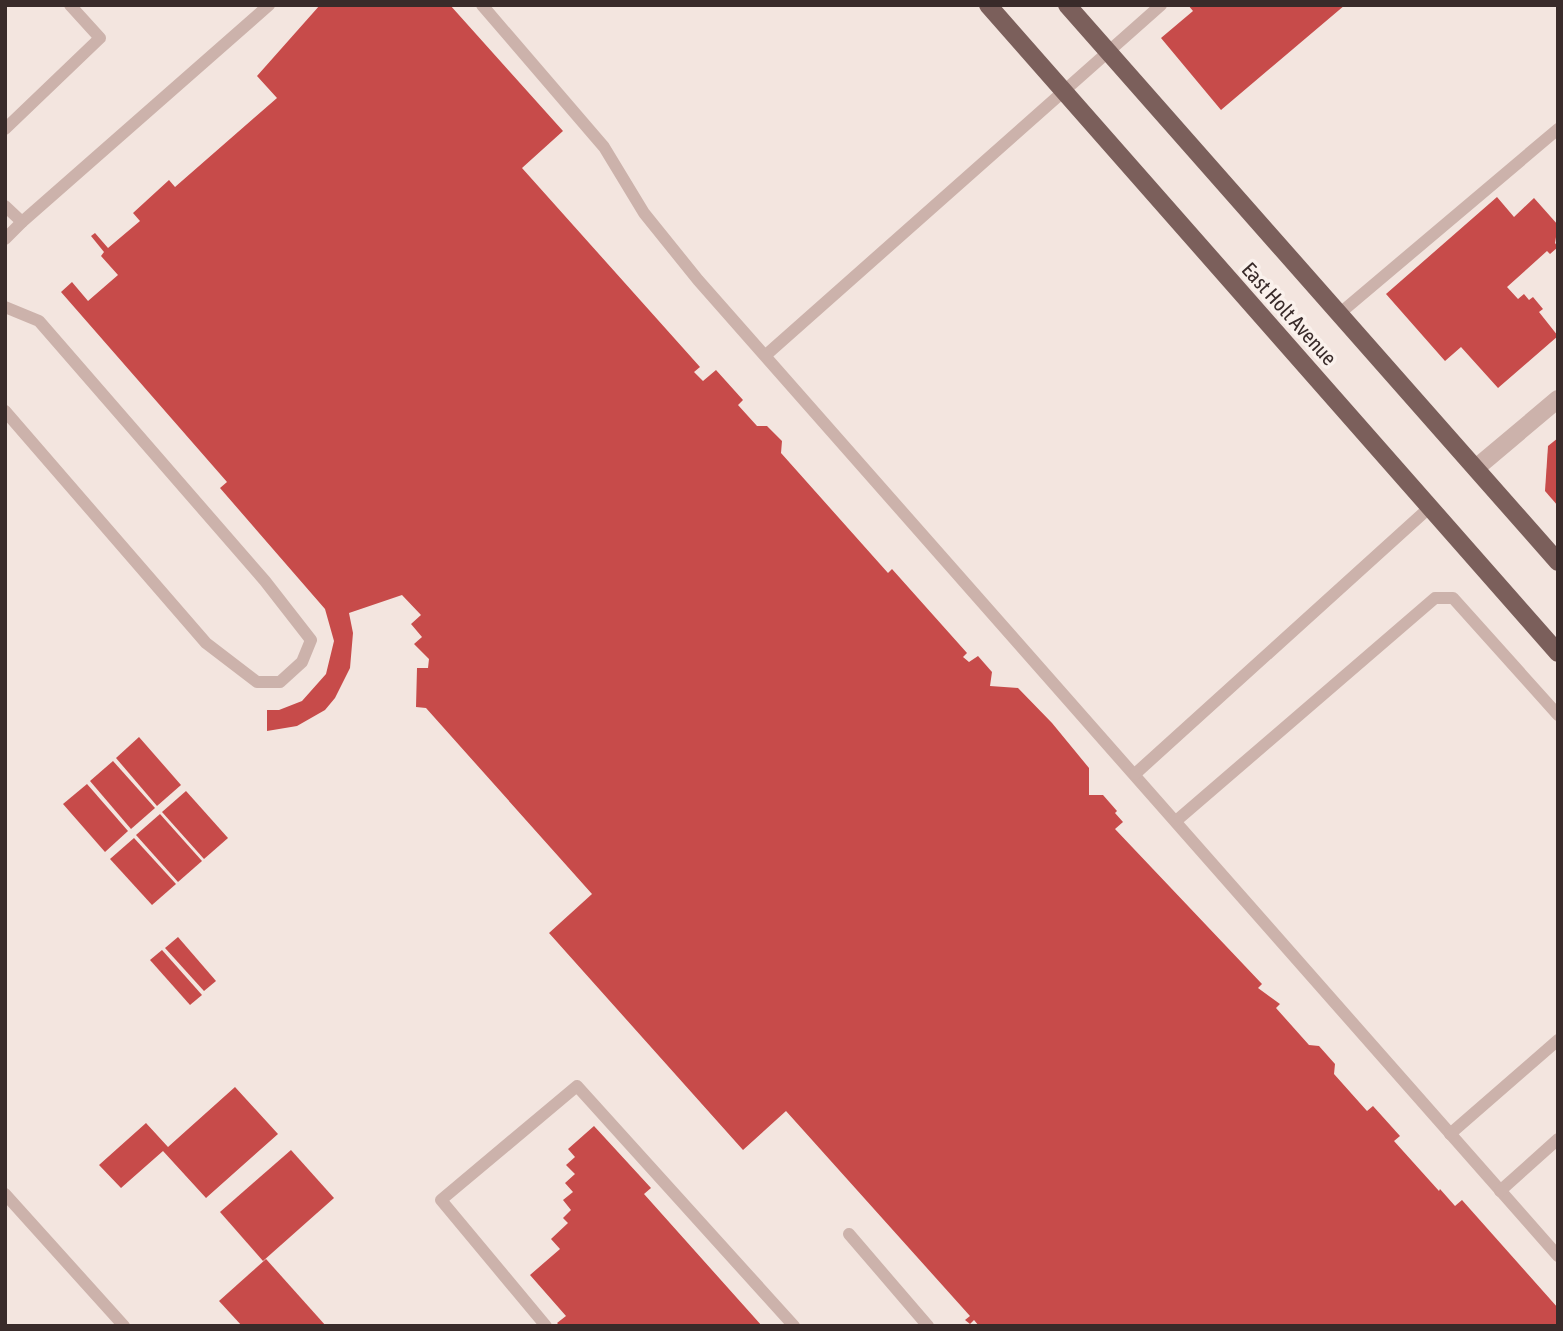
<svg xmlns="http://www.w3.org/2000/svg" width="1563" height="1331" font-family="'Asap Condensed',sans-serif">
<style>
.building{fill:#c74b4a}
.lines{fill:none;stroke-linecap:round;stroke-linejoin:round}
.service{stroke:#ccb2ab;stroke-width:12}
.minor{stroke:#ccb2ab;stroke-width:18}
.primary{stroke:#7b5f5b;stroke-width:18}
.labels{text-anchor:middle;stroke-width:7;stroke-linejoin:round;paint-order:stroke}
.street-label{font-size:21px;fill:#392b2a;stroke:#faf1ec}
</style>
<rect width="100%" height="100%" fill="#f3e5df"/>
<!-- building -->
<g class="building">
<path d="M320,5H450L563,131L522,168L700,367L694,372L703,381L716,370L743,400L738,405L757,426H767L782,441L781,453L888,573L892,569L967,653L963,657L969,662L978,656L992,672L990,686L1018,688L1052,723L1089,768V795H1103L1117,811L1115,813L1123,822L1115,829L1262,984L1258,988L1280,1004L1276,1008L1309,1045L1319,1046L1335,1064L1334,1074L1367,1111L1373,1106L1400,1136L1394,1141L1439,1191L1440,1189L1455,1206L1462,1200L1558,1308V1326H979L974,1320L970,1324L965,1320L970,1316L786,1111L743,1150L549,933L592,894L426,708L416,707L417,668H428L429,659L414,644L422,637L411,624L421,615L402,595L349,613L353,633L350,668L335,698L325,710L297,726L267,731V710H279L302,701L326,674L334,641L325,609L220,488L227,482L61,292L72,282L88,301L118,275L101,256L104,252L91,236L95,233L108,248L140,221L133,213L169,180L175,187L277,98L257,76Z"/>
<path d="M1188,5H1345L1221,110L1161,38L1193,11Z"/>
<path d="M1497,197L1514,217L1534,198L1558,225L1555,243L1558,247L1550,254L1547,251L1507,287L1518,299L1524,294L1529,300L1533,297L1543,309L1539,312L1558,336L1498,388L1461,347L1445,361L1386,294Z"/>
<path d="M1558,438V506L1545,491L1548,446Z"/>
<path d="M139,737L181,785L157,806L116,758Z"/>
<path d="M113,761L155,808L131,829L90,781Z"/>
<path d="M87,784L128,831L105,852L63,804Z"/>
<path d="M186,791L228,838L204,859L162,812Z"/>
<path d="M160,814L202,861L178,882L136,835Z"/>
<path d="M134,838L176,884L152,905L110,859Z"/>
<path d="M178,937L216,981L204,991L165,948Z"/>
<path d="M162,950L202,995L190,1005L150,960Z"/>
<path d="M235,1087L278,1134L206,1198L163,1151L121,1188L99,1165L146,1123L168,1147Z"/>
<path d="M594,1126L651,1188L644,1194L762,1326H560L557,1323L566,1316L530,1275L560,1249L551,1239L568,1223L563,1218L571,1210L563,1200L573,1192L565,1183L575,1174L566,1165L575,1157L568,1149Z"/>
<path d="M291,1150L334,1198L263,1261L220,1212Z"/>
<path d="M266,1259L326,1326H242L219,1301Z"/>
</g>
<g class="lines">
<!-- service -->
<g class="service">
<path d="M482,5L604,147L644,213L698,280L1558,1256"/>
<path d="M5,129L100,38L70,5"/>
<path d="M5,206L22,222L269,5"/>
<path d="M5,239L22,222"/>
<path d="M5,307L39,321L265,581L311,640L302,662L280,682H257L206,643L5,411"/>
<path d="M1339,314L1558,129"/>
<path d="M766,355L1161,5"/>
<path d="M1135,774L1430,507"/>
<path d="M1176,821L1435,598H1453L1558,715"/>
<path d="M1450,1134L1558,1040"/>
<path d="M1500,1191L1558,1139"/>
<path d="M5,1194L124,1326"/>
<path d="M849,1234L928,1326"/>
<path d="M546,1326L441,1200L577,1086L794,1326"/>
</g>
<!-- minor -->
<path class="minor" d="M1476,468L1558,399"/>
<!-- primary -->
<g class="primary">
<path d="M988,5L1558,653"/>
<path d="M1067,5L1558,562"/>
</g>
</g>
<g class="labels">
<!-- street labels -->
<g class="street-label">
<text transform="translate(1289 314) rotate(48)" y="7">East Holt Avenue</text>
</g>
</g>
<!-- border -->
<rect width="1563" height="1331" fill="none" stroke="#392b2a" stroke-width="14"/>
</svg>
